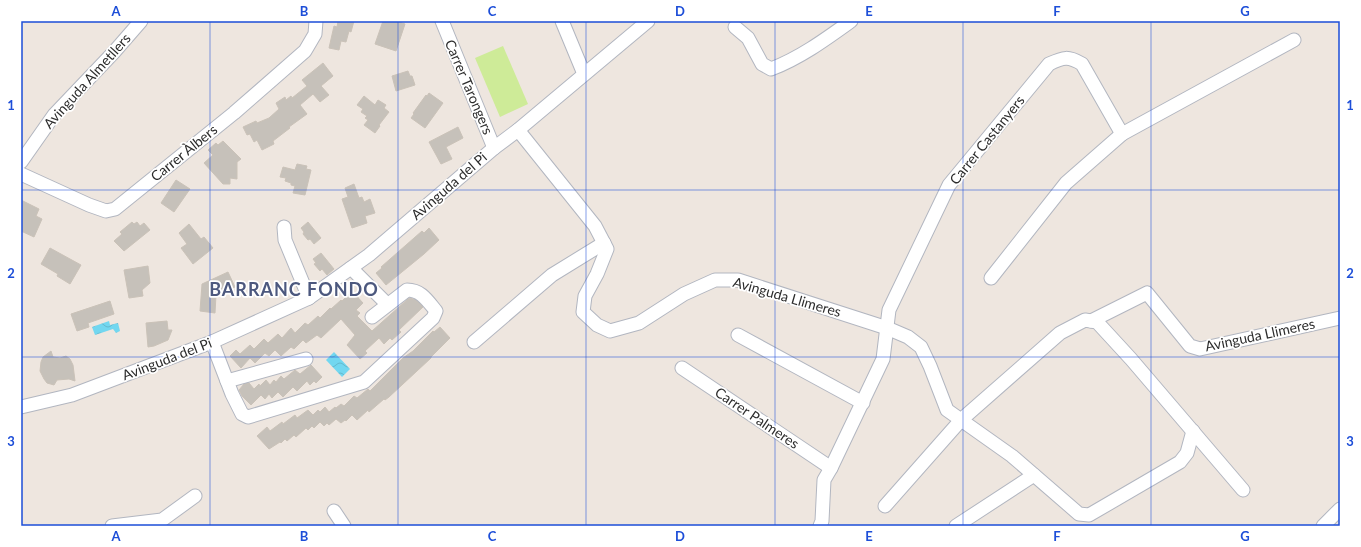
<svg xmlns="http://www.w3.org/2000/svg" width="1361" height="547" font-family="Lato,sans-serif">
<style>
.pitch{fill:#ceeb98}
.water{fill:url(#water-waves)}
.building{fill:#c6c1ba;stroke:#cac2b8}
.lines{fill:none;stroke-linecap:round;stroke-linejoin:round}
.minor-casing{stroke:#b2b6c0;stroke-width:15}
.minor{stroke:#fff;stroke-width:13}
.grid{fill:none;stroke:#1d4ed8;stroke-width:1;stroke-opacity:0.55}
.labels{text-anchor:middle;stroke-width:3.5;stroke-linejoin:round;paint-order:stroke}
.street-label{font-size:14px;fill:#2c2c2c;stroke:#fff}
.district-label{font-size:18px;font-weight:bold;letter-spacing:1px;fill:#4c587e;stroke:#fff}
.neatline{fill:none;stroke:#1d4ed8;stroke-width:1.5}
.grid-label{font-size:13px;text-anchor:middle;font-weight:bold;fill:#1d4ed8}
</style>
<defs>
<pattern id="water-waves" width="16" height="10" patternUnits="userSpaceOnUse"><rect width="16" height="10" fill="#72d7f0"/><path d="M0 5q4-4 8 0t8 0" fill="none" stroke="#63b9ce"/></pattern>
</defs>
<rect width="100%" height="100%" fill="#eee6df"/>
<!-- pitch -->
<path class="pitch" d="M503,46L528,104L500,117L475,58Z"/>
<!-- water -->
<g class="water">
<path d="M109,321L110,325L118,323L120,331L116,333L113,329L95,335L92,327Z"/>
<path d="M334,352L350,369L342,377L326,360Z"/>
</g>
<!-- building -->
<g class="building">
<path d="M338,21H354L351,32L349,31L346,42L341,41L339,50L329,48L334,26L337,27Z"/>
<path d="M383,21H396L405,24L396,51L375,44Z"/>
<path d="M323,63L333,76L321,86L329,95L320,102L313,94L300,105L307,114L289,127L290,128L273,141L274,144L262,150L257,140L254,142L250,134L247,135L243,127L256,121L257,123L269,118L279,109L276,103L285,97L286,100L291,96L292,98L307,86L302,80Z"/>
<path d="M408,71L410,76H412L415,85L396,91L392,76Z"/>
<path d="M429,93L443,103L425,128L411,118L414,114L413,113L426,95L427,96Z"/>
<path d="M364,96L375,105L378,100L386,105L384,108L389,112L379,125L380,126L375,133L364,125L368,120L365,118L367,116L361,112L363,109L357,105Z"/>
<path d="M458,127L463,138L446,147L452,159L441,164L429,142Z"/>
<path d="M223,141L241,159L237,162V179L230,178V184H223L204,163L213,155L208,150L216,143L218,145Z"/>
<path d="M297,164L307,166L306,169L311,170L305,195L293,193L295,186L291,185V183L285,181L286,178L280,177L283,167L295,170Z"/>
<path d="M176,180L190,189L174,212L161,203Z"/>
<path d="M354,184L359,198L362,197L364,202L370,199L375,213L365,216L367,223L352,228L342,199L348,197L345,188Z"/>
<path d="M21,200L39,209L36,216L42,219L34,237L21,231Z"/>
<path d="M132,222L134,224L137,222L140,226L144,223L150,230L124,251L114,241L122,234L120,232Z"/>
<path d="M308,222L321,238L314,244L310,239L308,240L303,234L304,232L301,228Z"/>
<path d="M189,224L201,239L204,237L213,248L193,264L181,248L187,244L179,233Z"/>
<path d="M429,228L439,240L424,254L386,285L376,273L382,268L381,267L422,231L424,233Z"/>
<path d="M50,248L81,265L70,284L57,276L58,274L41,264Z"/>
<path d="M321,253L334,269L327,275L322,269L320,271L314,264L316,263L313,259Z"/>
<path d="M148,266L150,283L142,290L143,296L129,298L124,270Z"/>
<path d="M228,272L235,287L216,295L215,313L200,311L202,284Z"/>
<path d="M352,291L363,303L356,310L360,313L357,316L372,331L408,299L410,298L416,300L423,307L399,330L401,332L392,340L390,338L384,344L379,338L365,351L367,353L360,359L347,345L355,335L341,319L321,338L317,335L306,343L303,340L294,349L291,347L281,356L275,350L269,356L265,353L255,363L250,358L241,368L230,356L236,350L240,354L250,345L254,349L264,339L268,343L278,334L282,338L291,328L295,333L305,323L308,325L318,316L320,318L330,308L331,309L341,300L342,301Z"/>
<path d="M110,301L114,314L88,323L89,327L77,331L71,314Z"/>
<path d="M167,321L168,330H172L168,340L154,346L148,347L146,323Z"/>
<path d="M440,327L450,338L431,357V358L389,397L385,400L384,399L369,412L368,410L357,420L352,415L346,421L345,420L341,423L336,419L329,425L327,423L324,426L320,422L314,428L312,426L308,430L306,428L296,437L294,435L287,441L285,439L281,443L280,442L269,449L257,436L267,427L270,431L282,422L283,424L295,415L297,418L308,410L313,415L318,410L320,412L325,407L329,412L335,407L336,408L341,404L344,406L354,396L357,398L368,389L370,391L403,358L413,351L433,331L434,332Z"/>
<path d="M51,351L53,357L60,358L66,356L70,359L73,365L75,381L69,379L57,380L54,385L47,383L44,379L40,371L41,362L43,357Z"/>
<path d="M311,365L322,377L316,383L314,381L310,385L307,381L297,391L293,387L283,397L278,392L272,398L269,394L265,399L261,395L251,405L242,396L239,390L244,384L249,383L254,389L259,384L260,386L266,380L270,385L274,380L276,382L281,376L284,379L295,370L300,374Z"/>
</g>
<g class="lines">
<defs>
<g id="minor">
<path d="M442,21L494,148L518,130L648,21"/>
<path d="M562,21L584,74"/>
<path d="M735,27L748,38L762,64L771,69C800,58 826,39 851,21"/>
<path d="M518,130L595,226L607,249L597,274L585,296L583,312L597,325L610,331L639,323L684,294L715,280H738L887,328L908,337L921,347L930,366L947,410L1012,456L1079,514L1089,515L1180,462L1187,453L1193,431"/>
<path d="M21,162L54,115L114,52L141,21"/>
<path d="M21,174L89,205L106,211L115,209L234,113L305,51L315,34L316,21"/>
<path d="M284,227L285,240L309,298"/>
<path d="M351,268L387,304"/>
<path d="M991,278L1066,183L1122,134"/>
<path d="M1091,321L1147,293L1190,346L1200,349L1340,318"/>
<path d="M738,335L863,403"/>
<path d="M212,342L232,394L242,414L248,417L364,382L433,318L436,311C427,300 421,290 407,290L372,317"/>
<path d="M474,342L552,275L604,243"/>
<path d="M682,368L831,468"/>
<path d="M227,381L306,359"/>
<path d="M21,407L72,395L212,342L309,298L369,255L494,148"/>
<path d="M885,506L961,420L1060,333L1085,320L1097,322L1131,359L1243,490"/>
<path d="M334,511L344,526"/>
<path d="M112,526L162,520L195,496"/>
<path d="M820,526L822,521L824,480L831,468L883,359L889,310L949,185L1049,64C1064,57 1068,56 1082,64L1122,134L1294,40"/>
<path d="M956,526L1034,475"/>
<path d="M1323,526L1340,509"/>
</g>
</defs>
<!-- minor casing -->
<use href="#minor" class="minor-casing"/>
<!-- minor -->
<use href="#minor" class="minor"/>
</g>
<!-- grid -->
<path class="grid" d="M210,21V526M398,21V526M586,21V526M775,21V526M963,21V526M1151,21V526M21,190H1340M21,357H1340"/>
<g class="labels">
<!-- street labels -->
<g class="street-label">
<text transform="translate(87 81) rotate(-48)" y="5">Avinguda Almetllers</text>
<text transform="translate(469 87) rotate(67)" y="5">Carrer Tarongers</text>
<text transform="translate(987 140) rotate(-51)" y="5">Carrer Castanyers</text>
<text transform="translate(184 153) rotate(-39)" y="5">Carrer Àlbers</text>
<text transform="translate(449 186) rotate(-41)" y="5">Avinguda del Pi</text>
<text transform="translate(787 297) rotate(16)" y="5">Avinguda Llimeres</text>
<text transform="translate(1260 335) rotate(-12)" y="5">Avinguda Llimeres</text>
<text transform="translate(167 359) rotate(-21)" y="5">Avinguda del Pi</text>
<text transform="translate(757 418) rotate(34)" y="5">Carrer Palmeres</text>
</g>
<!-- district labels -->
<g class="district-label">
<text x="294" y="296">BARRANC FONDO</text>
</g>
</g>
<!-- border -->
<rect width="1361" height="547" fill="none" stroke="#ffffff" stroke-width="44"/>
<rect x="22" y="22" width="1317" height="503" class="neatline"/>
<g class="grid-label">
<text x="116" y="16">A</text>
<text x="304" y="16">B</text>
<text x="492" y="16">C</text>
<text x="680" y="16">D</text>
<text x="869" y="16">E</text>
<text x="1057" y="16">F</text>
<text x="1245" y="16">G</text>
<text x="11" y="110">1</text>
<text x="1350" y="110">1</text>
<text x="11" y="278">2</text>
<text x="1350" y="278">2</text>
<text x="11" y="446">3</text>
<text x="1350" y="446">3</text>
<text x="116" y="541">A</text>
<text x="304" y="541">B</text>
<text x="492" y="541">C</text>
<text x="680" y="541">D</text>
<text x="869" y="541">E</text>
<text x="1057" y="541">F</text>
<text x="1245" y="541">G</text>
</g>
</svg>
